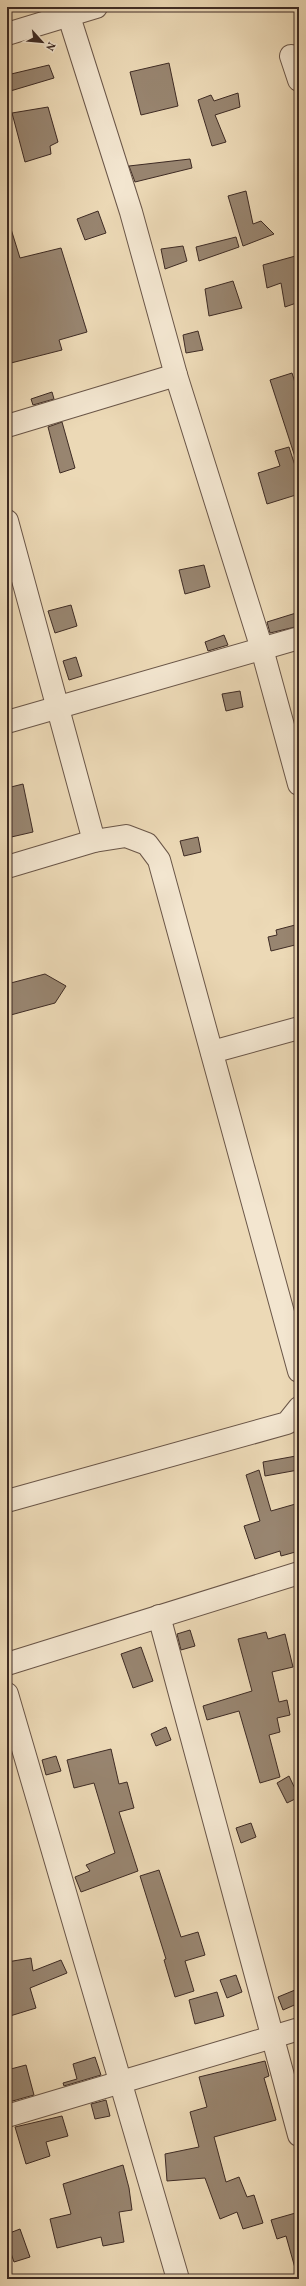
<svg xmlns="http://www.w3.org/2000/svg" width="306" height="2286" font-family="Vollkorn,serif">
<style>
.building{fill:#988570;stroke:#3e2b24}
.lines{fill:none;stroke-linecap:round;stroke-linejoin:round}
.minor-casing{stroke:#6a5648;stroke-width:24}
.minor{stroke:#f3e6d0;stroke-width:22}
</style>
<rect width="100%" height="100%" fill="#ecd9b6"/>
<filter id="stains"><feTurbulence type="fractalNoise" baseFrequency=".005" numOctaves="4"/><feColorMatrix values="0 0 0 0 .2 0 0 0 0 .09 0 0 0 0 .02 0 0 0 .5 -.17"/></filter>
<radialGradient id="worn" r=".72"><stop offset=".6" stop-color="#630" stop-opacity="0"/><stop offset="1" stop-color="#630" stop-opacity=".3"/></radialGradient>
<!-- building -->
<g class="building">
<path d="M169,63L178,106L141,115L130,72Z"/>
<path d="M49,65L54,78L7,92V75Z"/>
<path d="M238,93L240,107L215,115L226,142L212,146L198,100L211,95L214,101Z"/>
<path d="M48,107L58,142L50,146L51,154L25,162L12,113Z"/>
<path d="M190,159L192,168L135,182L129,166Z"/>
<path d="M246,191L253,224L261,221L274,234L243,246L228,196Z"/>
<path d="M98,211L106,233L85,240L77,219Z"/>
<path d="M7,229H11L20,258L61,248L87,332L59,340L62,350L7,364Z"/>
<path d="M236,237L239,247L199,261L196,247Z"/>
<path d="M183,246L187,261L165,269L161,249Z"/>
<path d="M299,255V302L285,307L281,283L267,288L263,265Z"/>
<path d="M233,281L242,308L209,316L205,289Z"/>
<path d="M198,331L203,350L186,353L183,335Z"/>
<path d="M292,373L299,395V460H296L270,380Z"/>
<path d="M52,392L54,399L33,405L31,399Z"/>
<path d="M62,422L75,468L60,473L48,427Z"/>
<path d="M289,447L299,478V494L267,504L258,473L280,466L275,451Z"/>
<path d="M204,565L210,587L185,594L179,570Z"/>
<path d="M71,605L77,626L55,633L48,611Z"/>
<path d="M296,613L299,626L270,633L267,622Z"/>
<path d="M224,635L228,645L208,651L205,642Z"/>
<path d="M76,657L82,676L69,680L63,661Z"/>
<path d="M240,691L243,707L226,711L222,694Z"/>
<path d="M23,784L33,832L7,838V788Z"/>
<path d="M198,837L201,852L184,856L180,841Z"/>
<path d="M299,924V944L271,951L268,937L277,935L276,930Z"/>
<path d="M45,974L66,986L55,1003L7,1016V984Z"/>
<path d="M296,1456L298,1470L265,1476L263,1462Z"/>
<path d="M259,1470L271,1511L299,1503V1551L281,1556L280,1551L255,1559L244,1526L260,1521L246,1475Z"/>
<path d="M190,1630L195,1646L181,1650L177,1634Z"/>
<path d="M266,1632L268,1639L285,1634L293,1667L272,1672L279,1702L287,1700L290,1715L277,1718L280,1732L269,1735L280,1777L260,1783L239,1711L207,1720L203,1706L252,1691L238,1639Z"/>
<path d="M141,1647L153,1681L133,1688L121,1654Z"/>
<path d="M166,1727L171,1740L156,1746L151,1734Z"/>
<path d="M111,1749L119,1784L127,1782L134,1808L119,1812L138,1871L81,1892L75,1877L90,1871L86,1865L115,1853L94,1783L74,1788L67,1760Z"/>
<path d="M56,1756L61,1771L46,1775L42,1760Z"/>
<path d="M289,1776L299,1797L287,1803L277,1783Z"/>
<path d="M251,1823L256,1837L241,1843L236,1828Z"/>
<path d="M159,1870L181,1937L198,1932L205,1955L185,1961L194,1991L175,1997L164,1960L166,1959L140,1876Z"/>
<path d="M31,1958L33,1971L61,1960L67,1973L30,1988L36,2008L10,2016L7,2004V1962Z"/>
<path d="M236,1975L242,1992L227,1998L220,1980Z"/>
<path d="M295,1990L299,2003L283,2010L278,1997Z"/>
<path d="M217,1992L224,2016L195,2024L189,2000Z"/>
<path d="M95,2057L101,2075L64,2086L63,2083L77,2079L73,2064Z"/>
<path d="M265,2061L269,2076L264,2078L276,2120L214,2137L226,2182L239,2177L247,2197L254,2195L263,2223L243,2229L237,2212L220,2219L205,2178L167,2181L165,2154L199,2147L190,2112L207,2107L199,2077Z"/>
<path d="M26,2065L34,2095L9,2102L7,2070Z"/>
<path d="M106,2100L110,2116L95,2119L91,2104Z"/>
<path d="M62,2116L68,2136L46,2142L50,2156L26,2164L15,2127Z"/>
<path d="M123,2165L129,2188L132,2210L119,2212L124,2242L103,2246L101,2237L57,2248L50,2219L71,2214L63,2184Z"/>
<path d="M299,2212V2267L295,2268L286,2236L277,2239L271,2220Z"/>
<path d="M20,2229L30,2257L14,2262L7,2242V2234Z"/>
</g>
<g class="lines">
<defs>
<g id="minor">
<path d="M66,7L131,212L176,375L262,649L299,784"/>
<path d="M7,34L96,7"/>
<path d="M291,56L299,80"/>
<path d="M7,426L176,375"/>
<path d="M7,521L94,841"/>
<path d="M7,722L299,638"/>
<path d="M7,867L94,841L126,836L147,844L159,860L299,1371"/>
<path d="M212,1052L299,1028"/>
<path d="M7,1501L287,1423L299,1408"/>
<path d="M159,1616L299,2135"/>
<path d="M7,1664L299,1573"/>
<path d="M7,1694L178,2279"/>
<path d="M7,2116L299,2029"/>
</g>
</defs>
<!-- minor casing -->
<use href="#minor" class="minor-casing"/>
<!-- minor -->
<use href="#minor" class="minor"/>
</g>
<!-- margin -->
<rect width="306" height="2286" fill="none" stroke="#ecd9b6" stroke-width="24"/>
<rect x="8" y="8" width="290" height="2270" fill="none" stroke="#3e2b24" stroke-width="2"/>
<rect x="12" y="12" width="282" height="2262" fill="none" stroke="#3e2b24"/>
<!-- north arrow -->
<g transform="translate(42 42) rotate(117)" stroke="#f3e6d0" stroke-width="3" paint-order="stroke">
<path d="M0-3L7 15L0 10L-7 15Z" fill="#3e2b24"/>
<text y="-6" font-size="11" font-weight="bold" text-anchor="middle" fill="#3e2b24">N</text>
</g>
<rect width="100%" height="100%" filter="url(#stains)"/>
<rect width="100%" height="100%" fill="url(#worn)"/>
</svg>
